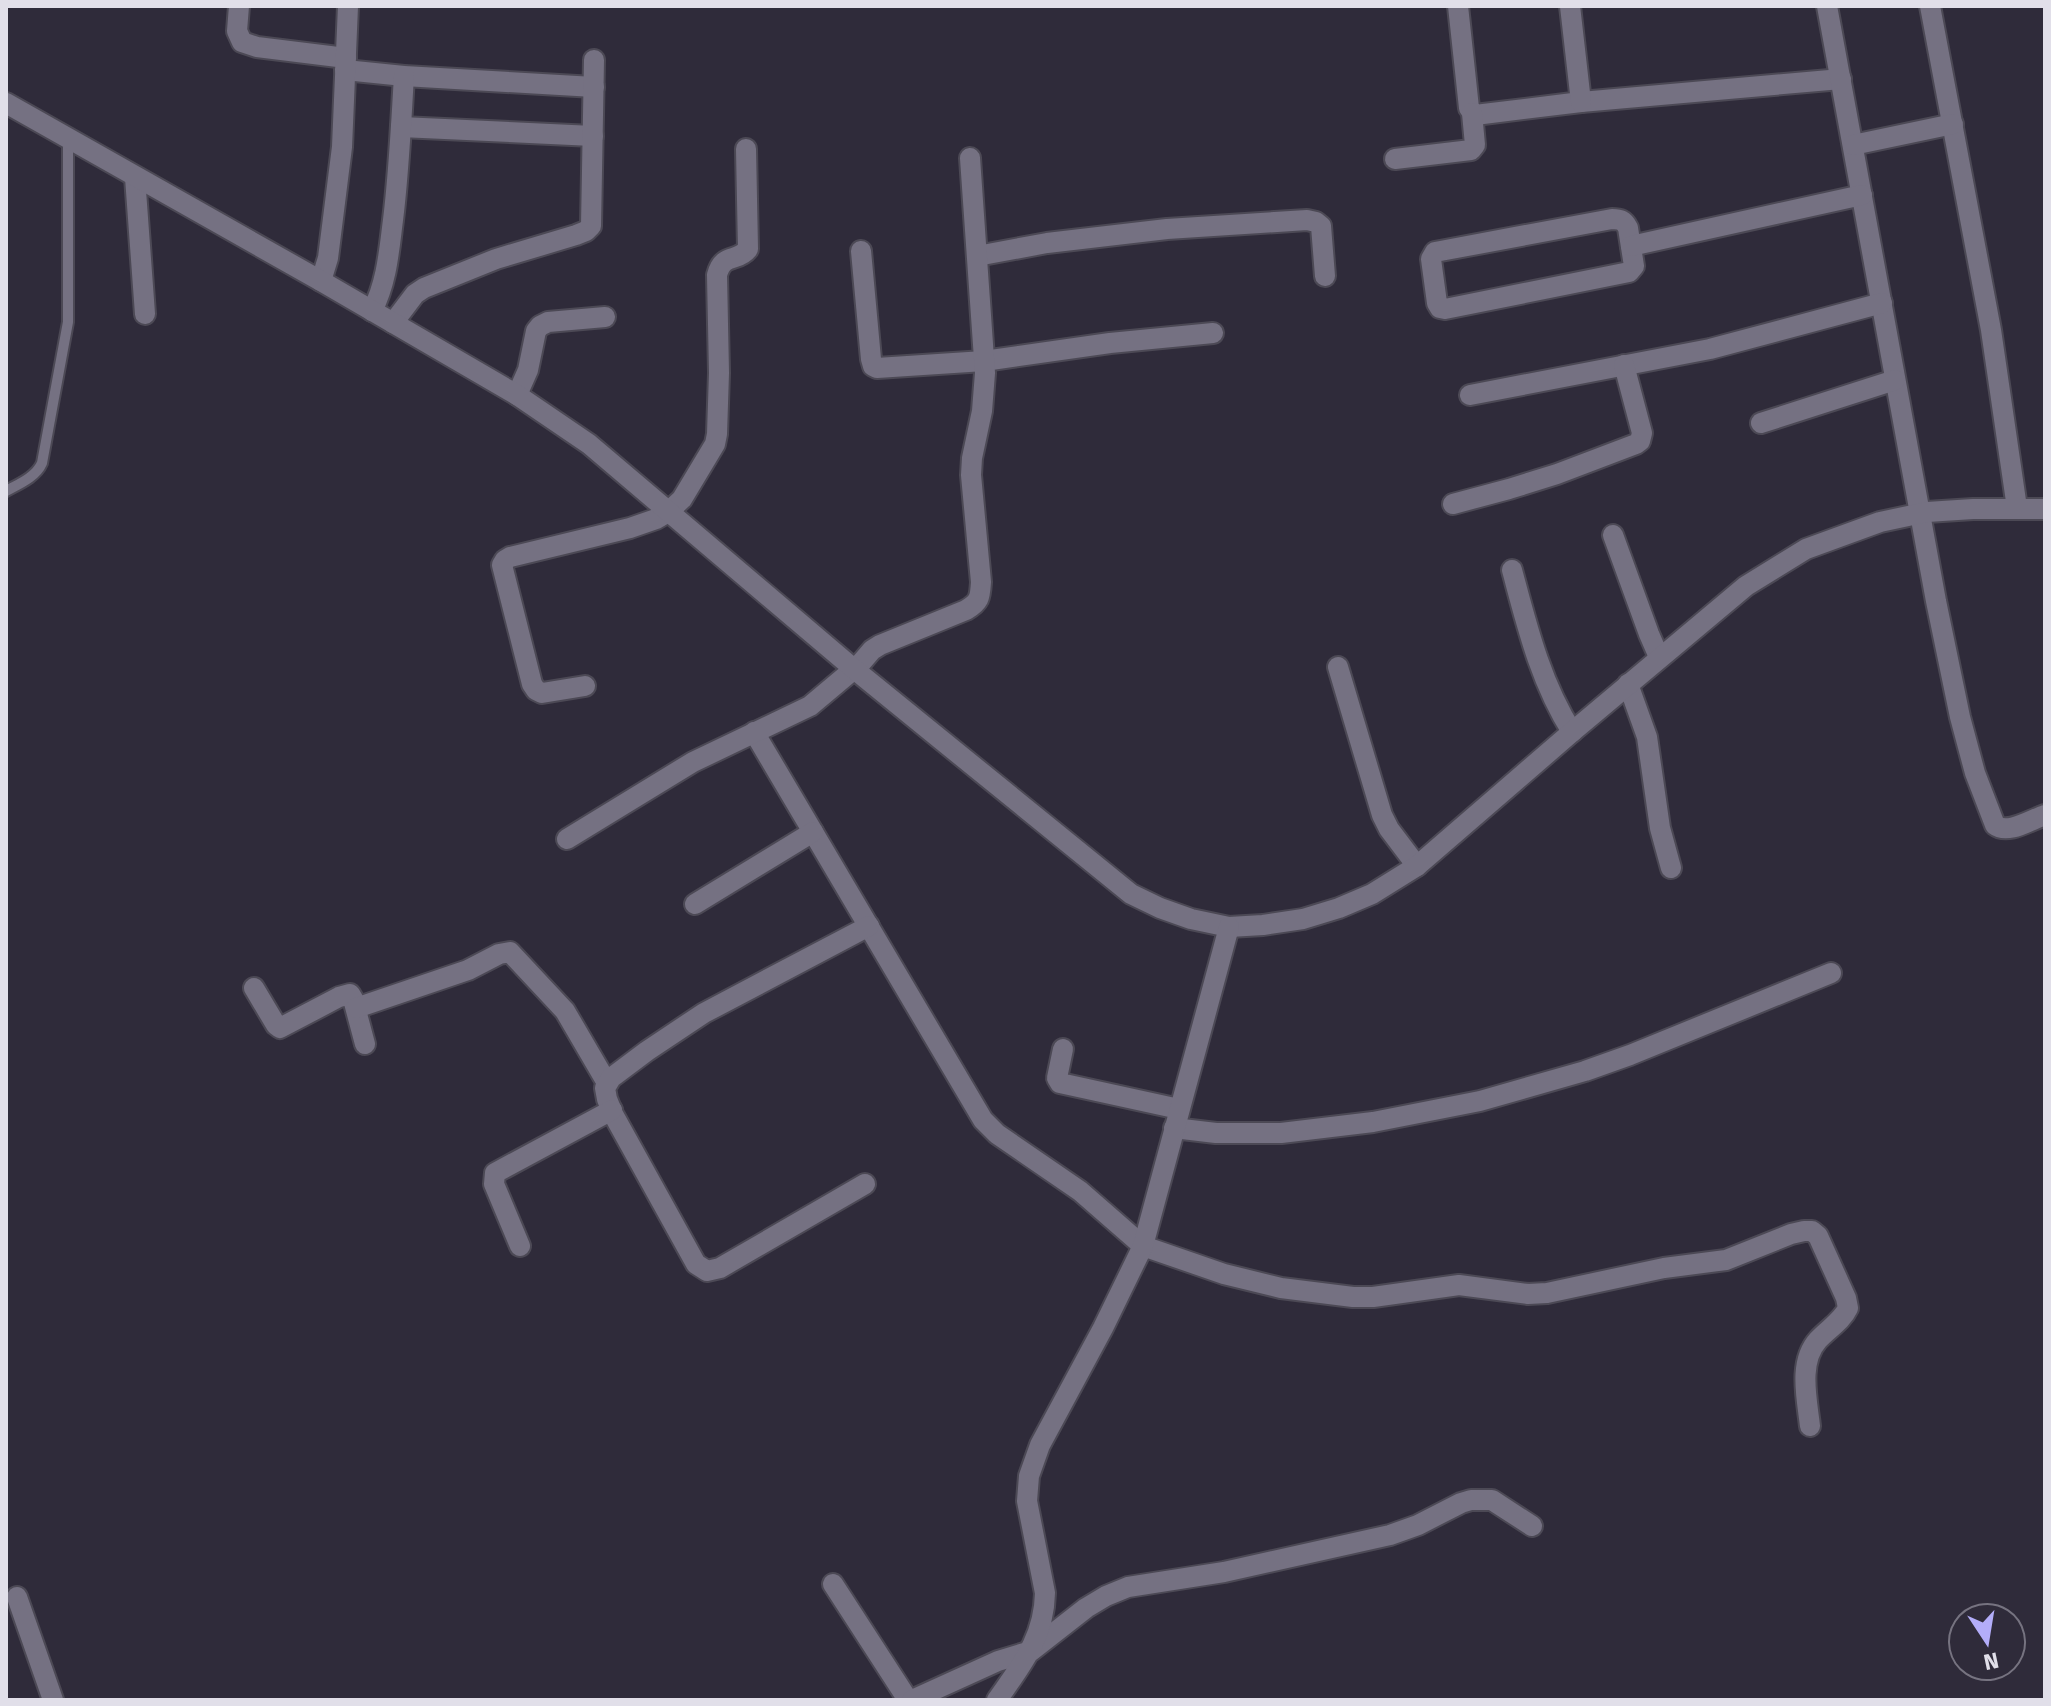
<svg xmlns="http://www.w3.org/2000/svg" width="2051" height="1706" font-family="'Fira Sans',sans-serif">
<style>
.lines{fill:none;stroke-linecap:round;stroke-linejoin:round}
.lane-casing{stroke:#4c4955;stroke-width:14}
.street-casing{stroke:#4c4955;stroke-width:24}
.secondary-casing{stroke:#4c4955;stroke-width:24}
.lane{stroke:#757182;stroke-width:10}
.street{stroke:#757182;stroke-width:20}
.secondary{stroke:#757182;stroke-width:20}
</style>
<rect width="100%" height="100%" fill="#2f2b3a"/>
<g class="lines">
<defs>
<path id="lane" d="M6,491C19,484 36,477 42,463L68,322V139"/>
<g id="street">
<path d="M239,6L237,31L242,42L257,47L346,58"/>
<path d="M1458,6L1469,108L1475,115L1581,102L1841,79"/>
<path d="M1570,6L1581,102"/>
<path d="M1827,6L1936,601L1960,717L1975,773L1995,825C2008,835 2030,820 2045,815"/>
<path d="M1930,6L1991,330L2017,508"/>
<path d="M345,70L404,76L594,87"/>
<path d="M401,127L593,136"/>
<path d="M1853,145L1953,124"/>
<path d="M1395,159L1471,150L1475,145L1472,113"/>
<path d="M135,177L145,314"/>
<path d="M1612,219C1620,219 1624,220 1628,228L1634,266L1629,272L1445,309L1440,308L1437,303L1431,259L1435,252Z"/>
<path d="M1631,246L1862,195"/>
<path d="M861,251L871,359L873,366L877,368L984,361L1110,343L1213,333"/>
<path d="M977,256L1047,243L1167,229L1307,220L1316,222L1321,226L1325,276"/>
<path d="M321,281L328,258L342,147L348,6"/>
<path d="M372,311C387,282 389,251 393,220C399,172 401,124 404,76"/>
<path d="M393,323L415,294L424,288L496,259L576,235L586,231L591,226L594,60"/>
<path d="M517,395L528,370L536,331L540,326L548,322L605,317"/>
<path d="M1470,395L1710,349L1882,303"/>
<path d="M1761,423L1895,380"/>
<path d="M1453,504L1509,489L1557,474L1636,444L1640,441L1642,433L1624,365"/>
<path d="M1613,535L1649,634L1659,657"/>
<path d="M1512,570C1527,626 1540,681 1572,732"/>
<path d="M1338,667L1382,815L1389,829L1417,866"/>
<path d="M1628,684L1647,737L1660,828L1671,868"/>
<path d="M585,686L542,693L536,690L532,684L502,565L505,560L510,557L630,528L656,519L668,512L682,499L715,444L717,434L719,373L717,275C723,252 737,263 748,249L746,149"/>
<path d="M754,732L983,1120L997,1134L1080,1191L1143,1246L1224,1274L1281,1288L1353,1297H1373L1459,1285L1528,1294L1547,1293L1664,1268L1726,1260L1791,1234L1804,1231H1812L1818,1236L1846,1298L1848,1308C1842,1321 1828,1329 1818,1340C1798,1362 1807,1399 1810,1426"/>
<path d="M567,839L693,762L810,706L860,664L872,650L880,645L966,610C980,602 980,597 981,582L971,475L972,458L982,411L985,373L970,158"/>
<path d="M695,904L813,832"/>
<path d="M254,988L276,1025L280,1028L339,997L350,994L353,999L365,1044"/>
<path d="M356,1008L468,970L499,954L510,952L565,1011L607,1083"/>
<path d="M1063,1049L1057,1078L1060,1083L1179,1109"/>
<path d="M1174,1128L1216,1133H1281L1373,1122L1480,1101L1585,1071L1630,1055L1831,973"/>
<path d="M865,1184L720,1268L707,1271L696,1264L613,1114L607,1099L605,1088L611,1078L647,1051L704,1013L869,926"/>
<path d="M520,1246L494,1184L495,1173L612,1110"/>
<path d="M833,1584L908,1700"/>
<path d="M17,1597L53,1700"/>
<path d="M912,1700L998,1661L1031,1651L1086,1608L1106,1596L1128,1587L1224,1572L1390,1535L1418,1525L1461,1503L1471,1500H1492L1532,1526"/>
</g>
<g id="secondary">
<path d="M6,103L321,281L517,395L589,444L854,669L1131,894L1160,908L1191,919L1229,927L1263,925L1303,919L1339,908L1372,894L1417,866L1572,732L1746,586L1806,549L1880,522L1927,512L1973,509H2045"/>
<path d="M997,1700C1022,1664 1044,1638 1045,1593L1027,1501L1029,1476L1040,1445L1103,1328L1143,1246L1229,927"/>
</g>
</defs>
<!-- lane casing -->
<use href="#lane" class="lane-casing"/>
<!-- street casing -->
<use href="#street" class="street-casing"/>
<!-- secondary casing -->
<use href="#secondary" class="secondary-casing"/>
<!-- lane -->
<use href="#lane" class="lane"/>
<!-- street -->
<use href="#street" class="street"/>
<!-- secondary -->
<use href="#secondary" class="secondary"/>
</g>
<!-- border -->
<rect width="2051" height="1706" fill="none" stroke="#e1dfe9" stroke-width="16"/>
<!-- north arrow -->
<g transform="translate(1987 1642) rotate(168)"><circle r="38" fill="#2f2b3a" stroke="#767380" stroke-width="2"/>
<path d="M0-6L14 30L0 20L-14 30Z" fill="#b3adf9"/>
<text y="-12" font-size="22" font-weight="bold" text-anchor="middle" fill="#e1dfe9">N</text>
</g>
</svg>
